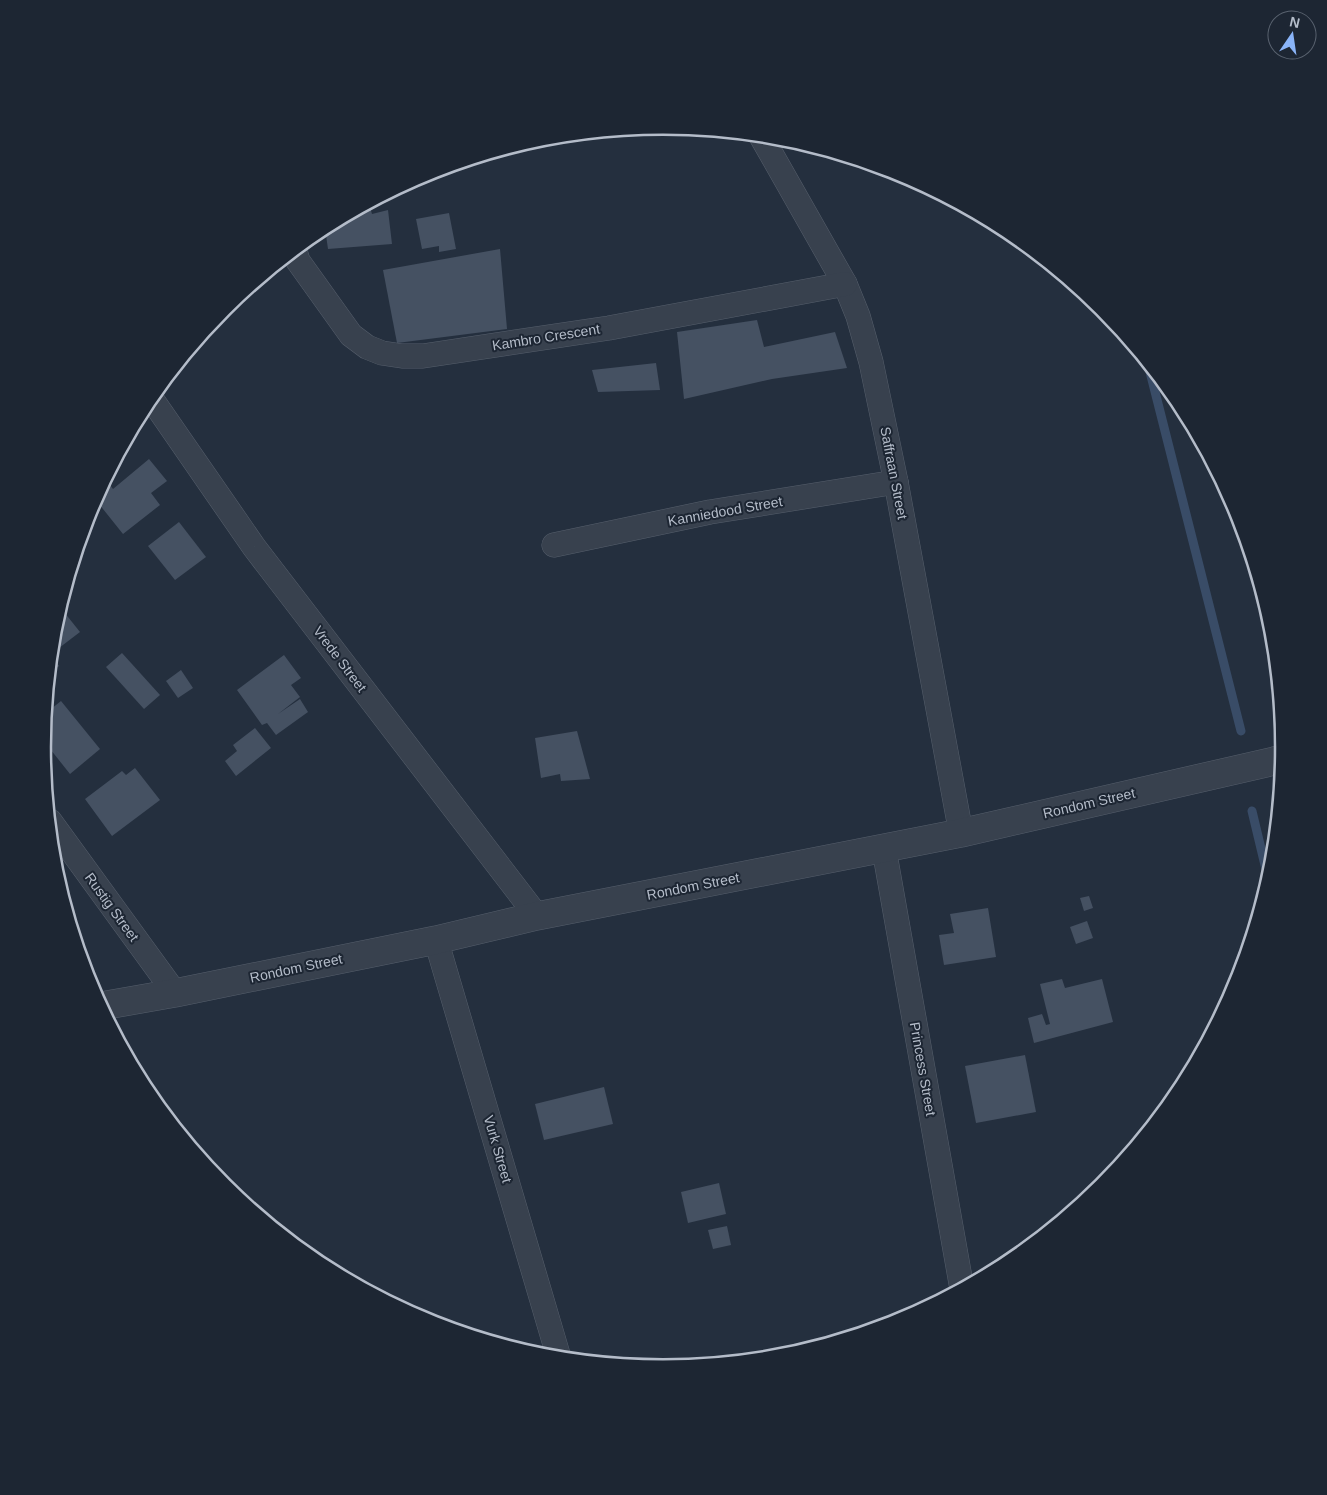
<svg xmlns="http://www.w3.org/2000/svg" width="1327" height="1495" font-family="Helvetica,sans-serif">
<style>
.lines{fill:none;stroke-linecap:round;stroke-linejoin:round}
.stream{stroke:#394c67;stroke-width:9}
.building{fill:#455162}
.minor-casing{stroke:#565f6c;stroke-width:25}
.tertiary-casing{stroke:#565f6c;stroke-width:29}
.minor{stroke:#38414e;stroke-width:24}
.tertiary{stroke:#38414e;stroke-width:28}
.labels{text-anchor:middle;stroke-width:4;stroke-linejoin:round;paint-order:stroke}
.street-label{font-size:14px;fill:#b4bcc9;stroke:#1d2633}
.rim{fill:none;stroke:#b4bcc9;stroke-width:2.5}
</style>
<rect width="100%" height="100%" fill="#242f3e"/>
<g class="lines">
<!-- stream -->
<g class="stream">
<path d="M1148,364L1241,731"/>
<path d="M1252,811L1269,882"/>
</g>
</g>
<!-- building -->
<g class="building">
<path d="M369,204L372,214L388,210L392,244L328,249L325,228Z"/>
<path d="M449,213L456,249L439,252V246L422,249L416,219Z"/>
<path d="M500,249L507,329L397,343L383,270Z"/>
<path d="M757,320L764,347L835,332L847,368L772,379L684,399L677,332Z"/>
<path d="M656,363L660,390L598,392L592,370Z"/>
<path d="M149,459L167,481L151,493L160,505L123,534L95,499L106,480L113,489Z"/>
<path d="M179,522L206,557L175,580L148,546Z"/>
<path d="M60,607L80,632L59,648L53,639L54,626Z"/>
<path d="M122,653L160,695L144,709L106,667Z"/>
<path d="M284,655L301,678L291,685L300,697L278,714L300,699L308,712L276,735L267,723L262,725L237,690Z"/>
<path d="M52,656L59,666L50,673Z"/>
<path d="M181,670L193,688L178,698L166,681Z"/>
<path d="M61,701L100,749L70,774L43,740L46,713Z"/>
<path d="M255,728L271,748L236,776L225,761L237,751L233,745Z"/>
<path d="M577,731L590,779L561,781L560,774L541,778L535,738Z"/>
<path d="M135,768L160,800L112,836L85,799L122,771L126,775Z"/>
<path d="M1089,896L1093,908L1084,911L1080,898Z"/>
<path d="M988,908L996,957L944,965L939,935L954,933L950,914Z"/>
<path d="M1087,921L1093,938L1076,944L1070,927Z"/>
<path d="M1062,979L1065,988L1102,979L1113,1022L1034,1043L1028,1018L1042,1014L1046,1025L1050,1024L1040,984Z"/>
<path d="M1025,1055L1036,1112L976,1123L965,1066Z"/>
<path d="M604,1087L613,1124L544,1140L535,1104Z"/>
<path d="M719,1183L726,1214L688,1223L681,1192Z"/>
<path d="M727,1226L731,1245L713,1249L708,1230Z"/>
</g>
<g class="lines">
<defs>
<g id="minor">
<path d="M761,136L845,284L858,316L871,362L896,482L961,833"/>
<path d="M295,251L298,261L351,335L367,347L382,353L402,356H423L609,328L845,284"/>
<path d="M151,398L254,547L537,916"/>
<path d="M554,545L710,512L896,482"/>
<path d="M50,821L175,993"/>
<path d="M884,849L962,1289"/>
<path d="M436,940L559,1358"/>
</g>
<path id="tertiary" d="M101,1006L175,993L436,940L537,916L961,833L1283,759"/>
</defs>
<!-- minor casing -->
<use href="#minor" class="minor-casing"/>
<!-- tertiary casing -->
<use href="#tertiary" class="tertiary-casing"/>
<!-- minor -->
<use href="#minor" class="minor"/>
<!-- tertiary -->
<use href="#tertiary" class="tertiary"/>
</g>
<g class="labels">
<!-- street labels -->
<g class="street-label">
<text transform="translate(546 337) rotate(-9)" y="5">Kambro Crescent</text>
<text transform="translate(894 473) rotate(79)" y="5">Saffraan Street</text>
<text transform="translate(725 511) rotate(-10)" y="5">Kanniedood Street</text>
<text transform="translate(340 659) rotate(53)" y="5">Vrede Street</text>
<text transform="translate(1089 803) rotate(-13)" y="5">Rondom Street</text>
<text transform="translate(693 886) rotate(-11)" y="5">Rondom Street</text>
<text transform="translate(112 907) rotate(54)" y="5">Rustig Street</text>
<text transform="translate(296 968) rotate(-12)" y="5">Rondom Street</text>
<text transform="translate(923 1069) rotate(80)" y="5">Princess Street</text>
<text transform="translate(498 1149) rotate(74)" y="5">Vurk Street</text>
</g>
</g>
<!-- crop -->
<path d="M0 0H1327V1495H0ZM51 747a612 612 0 1 1 1224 0a612 612 0 1 1-1224 0Z" fill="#1d2633" fill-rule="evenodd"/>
<path class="rim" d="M51 747a612 612 0 1 1 1224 0a612 612 0 1 1-1224 0Z"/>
<!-- north arrow -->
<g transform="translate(1292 35) rotate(13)"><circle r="24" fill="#1d2633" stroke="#59626f"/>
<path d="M0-4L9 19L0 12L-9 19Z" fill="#8ab4f8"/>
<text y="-8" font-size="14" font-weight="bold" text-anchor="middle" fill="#b4bcc9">N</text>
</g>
</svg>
